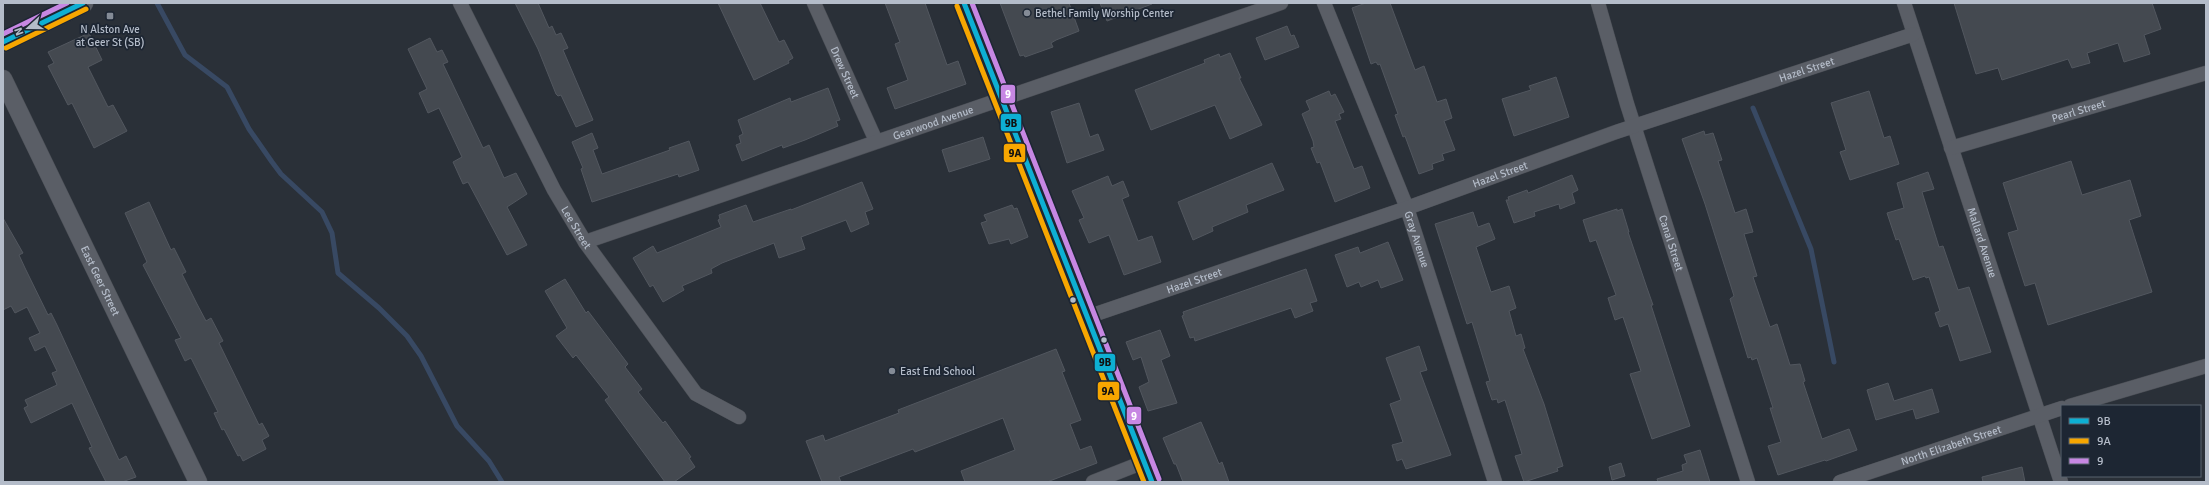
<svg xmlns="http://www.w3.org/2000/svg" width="2209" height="485" font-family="Signika,sans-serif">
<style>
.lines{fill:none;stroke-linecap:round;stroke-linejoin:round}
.stream{stroke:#384963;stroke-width:5}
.building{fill:#444950;stroke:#52575f}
.minor-casing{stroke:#484c53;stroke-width:15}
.tertiary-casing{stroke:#484c53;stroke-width:19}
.secondary-casing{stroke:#484c53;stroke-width:21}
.minor{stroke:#5a5e66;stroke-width:14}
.tertiary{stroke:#5a5e66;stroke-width:18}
.secondary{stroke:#595d64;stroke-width:20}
.bus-1-casing{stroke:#1d2633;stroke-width:8}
.bus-2-casing{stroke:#1d2633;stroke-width:8}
.bus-3-casing{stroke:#1d2633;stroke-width:8}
.bus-1{stroke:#0dafd3;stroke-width:5}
.bus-2{stroke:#f7a600;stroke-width:5}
.bus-3{stroke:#c787e3;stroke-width:5}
.poi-dot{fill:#848b96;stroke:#1d2633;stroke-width:1.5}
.bus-dot{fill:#b4bcc9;stroke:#1d2633;stroke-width:1.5}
.labels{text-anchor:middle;stroke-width:3.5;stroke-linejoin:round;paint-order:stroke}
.poi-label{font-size:11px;fill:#b4bcc9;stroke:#1d2633;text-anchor:start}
.street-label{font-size:11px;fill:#b4bcc9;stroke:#1d2633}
.line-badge{stroke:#1d2633;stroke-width:1.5}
.badge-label{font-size:11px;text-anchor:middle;font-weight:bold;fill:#fff}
.pale-badge-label{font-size:11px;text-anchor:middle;font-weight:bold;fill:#111}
</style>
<rect width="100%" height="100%" fill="#2a3038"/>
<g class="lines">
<!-- stream -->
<g class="stream">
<path d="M157,3L185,55L227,87L249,129L272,162L281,174L322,212L332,233L338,273L379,308L407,336L421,356L457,426L489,461L502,482"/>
<path d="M1753,108L1811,249L1834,362"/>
</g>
</g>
<!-- building -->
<g class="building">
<path d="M515,3H538L549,28L552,26L556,35L561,33L568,48L563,50L593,120L576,127L561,95L558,96L556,94L538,49Z"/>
<path d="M718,3H760L778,40L779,42L784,40L793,58L788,61L789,63L754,80Z"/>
<path d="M885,3H925L947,65L958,61L966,84L895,109L887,88L908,80L895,44L900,42Z"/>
<path d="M1000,3H1069L1079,31L1056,40L1051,43L1053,47L1025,57L1024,55L1020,56Z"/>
<path d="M1100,3H1152V4L1107,21Z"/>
<path d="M1366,3H1390L1415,70L1424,66L1437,102L1446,99L1452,118L1444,121L1455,150L1442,154L1444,160L1432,164L1433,169L1419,174L1405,136L1403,137L1395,115L1398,114L1380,64L1378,65L1376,62L1371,64L1352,8Z"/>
<path d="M1954,3H2152L2161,29L2144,35L2150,54L2124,62L2118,43L2087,53L2090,63L2072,68L2068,59L2002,80L1998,68L1976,74Z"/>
<path d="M1287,26L1291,36L1294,35L1299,47L1265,60L1256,38Z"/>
<path d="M89,33L102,60L88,67L108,107L113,105L127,131L94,148L72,103L68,105L48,66L54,63L48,52Z"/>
<path d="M430,38L437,52L442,50L448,62L443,64L483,148L489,145L504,178L516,173L527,194L507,207L527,245L507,255L468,182L463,184L453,162L462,157L439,108L428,113L419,93L427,89L408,49Z"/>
<path d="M1230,53L1241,78H1239L1262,125L1230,139L1215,105L1151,130L1135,90L1205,63L1204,60L1219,54L1220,57Z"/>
<path d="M1556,77L1569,117L1514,136L1502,99L1531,90L1529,86Z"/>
<path d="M828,88L840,120L836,121L838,126L805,140L783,148L782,145L742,161L736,145L741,143L739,136L743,134L738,120L790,98L791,102Z"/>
<path d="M1329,91L1331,96L1335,94L1344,112L1339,114L1341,119L1335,121L1354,169L1362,166L1370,188L1335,202L1320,162L1317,163L1311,148L1314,147L1313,141L1302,114L1310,110L1306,101Z"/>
<path d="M1869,91L1884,138L1890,136L1899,164L1850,180L1840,152L1846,150L1831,103Z"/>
<path d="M1079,103L1090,137L1098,134L1104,150L1067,163L1051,112Z"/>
<path d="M1704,131L1705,135L1713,133L1722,160L1718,161L1735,213L1746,209L1753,232L1744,234L1757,276L1753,277L1770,327L1777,324L1790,365L1800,364L1805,381L1803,382L1822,439L1849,429L1857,450L1826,461L1825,460L1778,475L1768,446L1781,442L1770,408H1773L1757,358L1752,360L1751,357L1748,358L1730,299L1734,296L1705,204L1682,139Z"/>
<path d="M592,133L598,148L593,150L602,174L670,150L669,148L689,141L699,170L679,177L678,174L592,202L581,169L583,168L572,142Z"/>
<path d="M983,137L990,159L949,172L942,150Z"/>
<path d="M2071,161L2082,195L2130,180L2141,216L2129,220L2152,292L2048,325L2035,283L2025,286L2008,233L2018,230L2003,183Z"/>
<path d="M1272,163L1284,190L1246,205L1248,212L1212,227L1213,231L1193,240L1178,202Z"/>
<path d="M1928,172L1934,189L1922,192L1939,247L1943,246L1958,290L1969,287L1991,352L1960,361L1948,324L1940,327L1935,313L1940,311L1929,277L1926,278L1925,276L1913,280L1899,239L1896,240L1887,213L1904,208L1897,183Z"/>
<path d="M1572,175L1578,190L1572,193L1575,203L1560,209L1559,204L1534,212L1535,216L1514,223L1506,200H1509L1508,197L1527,190L1528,193Z"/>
<path d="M1108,176L1112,186L1123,181L1129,196L1122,199L1138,241L1152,236L1161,262L1124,275L1109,235L1089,243L1079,220L1084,218L1072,191Z"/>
<path d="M862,182L873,209L865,212L869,224L851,232L846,220L801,237L805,249L779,258L774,243L722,263L711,269L712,273L682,286L684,290L663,302L653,285L650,287L633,258L653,246L657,253L721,227L718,220L720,219L719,215L746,205L753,222L791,209V210Z"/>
<path d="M149,202L171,250L174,248L186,272L182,274L197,304L206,321L211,318L223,341L219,343L259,425L262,423L269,436L262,440L266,449L243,461L240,455L238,456L224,429L222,430L214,413L218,412L191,358L185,361L175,340L181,338L143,265L147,262L125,213Z"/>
<path d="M1012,205L1014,209L1017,208L1028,237L1011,244L1009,239L989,244L981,223L987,221L984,215Z"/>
<path d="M1617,209V211L1622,209L1629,232H1628L1647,288L1653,305H1651L1690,426L1652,439L1630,374L1641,371L1623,317L1615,320L1608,298L1616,295L1596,240L1590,242L1583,220Z"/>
<path d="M1473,212L1478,227L1489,223L1495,239L1476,247L1491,292L1509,286L1516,308L1509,311L1516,336L1521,334L1525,348L1523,349L1544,404L1563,466L1557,468L1558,471L1524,482L1515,456L1522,454L1505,400L1498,403L1497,399L1492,400L1486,382L1490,381L1472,322L1467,324L1435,224Z"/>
<path d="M3,218L23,253L19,255L25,268L48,315L51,313L57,325L119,460L126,456L136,477L122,482H106L89,448L92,447L72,403L31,423L24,408L28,406L25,400L57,385L52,373L57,371L45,346L35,351L29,338L40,333L27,307L15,313L11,306L3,310Z"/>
<path d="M1388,242L1403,280L1381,288L1378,280L1361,287L1359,282L1347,287L1335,255L1358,247L1360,253Z"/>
<path d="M1306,269L1317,301L1310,303L1313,311L1295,318L1291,308L1195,341L1194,337L1190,338L1182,316L1184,315L1183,312Z"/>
<path d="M565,279L586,313L588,311L628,364L625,367L642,389L638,392L663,423L665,421L691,457L689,458L695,467L674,482H665L605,400L609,397L576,355L573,358L556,336L567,328L545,291Z"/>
<path d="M1160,330L1170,356L1161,360L1177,403L1148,411L1139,387L1149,382L1141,357L1133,360L1126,342Z"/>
<path d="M1419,346L1427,370L1420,372L1451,455L1406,469L1402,459L1397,461L1392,445L1403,442L1390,404L1401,400L1386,358Z"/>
<path d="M1056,349L1065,371L1062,372L1081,420L1070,424L1080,450L1091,446L1097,463L1047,482H965L961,471L1015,450L1003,418L915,452L913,449L839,477L841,482H822L806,441L823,435L825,441L899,413L898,410Z"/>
<path d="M1888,383L1894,401L1932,389L1939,412L1916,419L1913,409L1876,420L1867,390Z"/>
<path d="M1201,422L1219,464L1222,462L1229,482H1183L1176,464H1174L1163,438Z"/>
<path d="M1700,450L1710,482H1658L1657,479L1683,471L1682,465L1687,463L1684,455Z"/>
<path d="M1621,463L1625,476L1612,480L1609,467Z"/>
<path d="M2022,467L2025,482H1983L1982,477Z"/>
</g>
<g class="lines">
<defs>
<g id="minor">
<path id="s1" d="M460,3L554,190L585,242L696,394L739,417"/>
<path id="s2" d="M814,3L876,141"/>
<path d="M964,3L1152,482"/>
<path id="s3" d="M1324,3L1407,208L1495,482"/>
<path id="s4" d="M1598,3L1627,104L1748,482"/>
<path id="s5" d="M1904,3L2061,482"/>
<path id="s6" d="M1951,148L2206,73"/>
<path id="s7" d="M585,242L1281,3"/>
<path id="s8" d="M1087,317L1407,208L1616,132L1914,34"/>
<path d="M2070,406L2206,366"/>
<path d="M1093,482L1144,462"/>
<path id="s9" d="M1840,482L2062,408"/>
</g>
<g id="tertiary">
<path id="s10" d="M3,79L198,482"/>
</g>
<path id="secondary" d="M3,42L83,3"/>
</defs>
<!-- minor casing -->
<use href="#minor" class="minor-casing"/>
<!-- tertiary casing -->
<use href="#tertiary" class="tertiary-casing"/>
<!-- secondary casing -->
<use href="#secondary" class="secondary-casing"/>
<!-- minor -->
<use href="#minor" class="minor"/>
<!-- tertiary -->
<use href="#tertiary" class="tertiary"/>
<!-- secondary -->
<use href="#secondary" class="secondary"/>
<defs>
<g id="bus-1">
<path d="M964,3L1152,482"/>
<path d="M3,42L83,3"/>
</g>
<g id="bus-2">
<path d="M957,6L1144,482"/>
<path d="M6,48L86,9"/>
</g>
<g id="bus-3">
<path d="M972,3L1159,479"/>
<path d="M3,34L67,3"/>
</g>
</defs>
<!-- bus-1 casing -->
<use href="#bus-1" class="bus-1-casing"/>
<!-- bus-2 casing -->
<use href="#bus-2" class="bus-2-casing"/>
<!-- bus-3 casing -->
<use href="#bus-3" class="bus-3-casing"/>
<!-- bus-1 -->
<use href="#bus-1" class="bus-1"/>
<!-- bus-2 -->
<use href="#bus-2" class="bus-2"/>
<!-- bus-3 -->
<use href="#bus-3" class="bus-3"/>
</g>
<!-- markers -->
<g class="poi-dot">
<circle cx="1027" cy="13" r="4"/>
<rect x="106" y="12" width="8" height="8" rx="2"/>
<circle cx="892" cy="371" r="4"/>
</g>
<g class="bus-dot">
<circle cx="1073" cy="300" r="3.5"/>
<circle cx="1104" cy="340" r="3.5"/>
</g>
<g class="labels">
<!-- poi labels -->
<g class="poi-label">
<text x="1035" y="17">Bethel Family Worship Center</text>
<text x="110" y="33" text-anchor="middle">N Alston Ave<tspan x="110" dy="13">at Geer St (SB)</tspan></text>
<text x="900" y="375">East End School</text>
</g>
<!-- street labels -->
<g class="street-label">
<text dy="4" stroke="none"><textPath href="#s8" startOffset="761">Hazel Street</textPath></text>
<text dy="4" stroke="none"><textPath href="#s2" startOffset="76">Drew Street</textPath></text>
<text dy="4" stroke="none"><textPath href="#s6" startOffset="133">Pearl Street</textPath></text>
<text dy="4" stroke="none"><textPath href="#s7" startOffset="368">Gearwood Avenue</textPath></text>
<text dy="4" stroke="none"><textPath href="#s8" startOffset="437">Hazel Street</textPath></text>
<text dy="4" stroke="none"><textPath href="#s1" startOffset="253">Lee Street</textPath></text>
<text dy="4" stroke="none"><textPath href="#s3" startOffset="254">Gray Avenue</textPath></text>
<text dy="4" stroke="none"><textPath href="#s4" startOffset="251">Canal Street</textPath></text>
<text dy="4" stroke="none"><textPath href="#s5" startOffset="252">Mallard Avenue</textPath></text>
<text dy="4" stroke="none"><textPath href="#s8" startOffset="113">Hazel Street</textPath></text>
<text dy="4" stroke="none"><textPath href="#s10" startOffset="224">East Geer Street</textPath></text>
<text dy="4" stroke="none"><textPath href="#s9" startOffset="117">North Elizabeth Street</textPath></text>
</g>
</g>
<g class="line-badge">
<rect x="1000" y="84" width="16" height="20" rx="4" fill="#c787e3"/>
<rect x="1000" y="113" width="22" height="19" rx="4" fill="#0dafd3"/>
<rect x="1003" y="143" width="23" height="20" rx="4" fill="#f7a600"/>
<rect x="1094" y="353" width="22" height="19" rx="4" fill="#0dafd3"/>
<rect x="1097" y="381" width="23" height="20" rx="4" fill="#f7a600"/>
<rect x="1126" y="406" width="16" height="19" rx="4" fill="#c787e3"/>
</g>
<g class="badge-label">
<text x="1008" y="98">9</text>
<text x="1134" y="420">9</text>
</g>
<g class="pale-badge-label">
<text x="1011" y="127">9B</text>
<text x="1015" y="157">9A</text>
<text x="1105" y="366">9B</text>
<text x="1108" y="395">9A</text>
</g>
<!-- border -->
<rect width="2209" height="485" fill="none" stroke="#b4bcc9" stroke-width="8"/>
<!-- legend -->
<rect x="2061" y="405" width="140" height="72" fill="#1d2633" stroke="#59626f"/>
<rect x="2069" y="418" width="20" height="6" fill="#0dafd3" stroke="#59626f"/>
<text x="2097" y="425" font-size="12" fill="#b4bcc9">9B</text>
<rect x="2069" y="438" width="20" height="6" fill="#f7a600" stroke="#59626f"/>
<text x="2097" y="445" font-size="12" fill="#b4bcc9">9A</text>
<rect x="2069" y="458" width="20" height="6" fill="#c787e3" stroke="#59626f"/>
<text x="2097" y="465" font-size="12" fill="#b4bcc9">9</text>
<!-- north arrow -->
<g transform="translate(28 28) rotate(249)" stroke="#1d2633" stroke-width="3" paint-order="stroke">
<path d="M0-3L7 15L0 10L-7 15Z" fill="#b4bcc9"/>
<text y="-6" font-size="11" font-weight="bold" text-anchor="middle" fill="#b4bcc9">N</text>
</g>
</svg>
